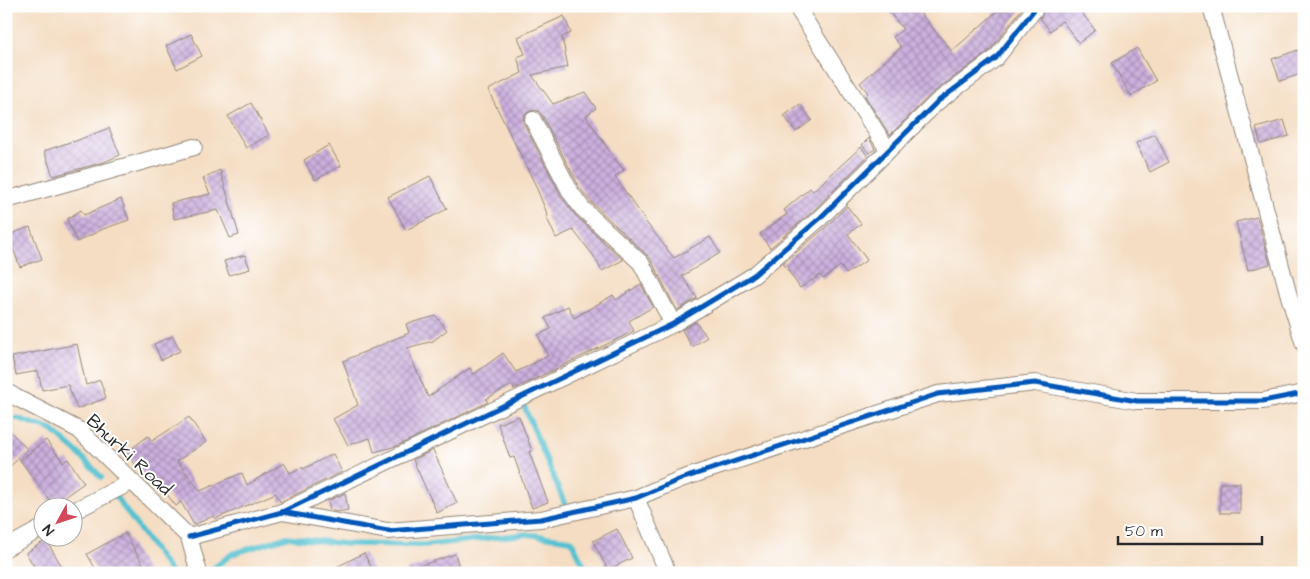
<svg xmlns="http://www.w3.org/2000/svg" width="1310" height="579" font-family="'Architects Daughter',sans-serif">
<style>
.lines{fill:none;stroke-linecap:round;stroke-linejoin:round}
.stream{stroke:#55c1d0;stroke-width:5.5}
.building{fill:url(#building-cross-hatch)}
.street-casing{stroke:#908476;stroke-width:18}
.street{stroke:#fff;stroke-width:16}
.cycleway-casing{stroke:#fff;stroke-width:8}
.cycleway{stroke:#0057b8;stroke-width:5}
.labels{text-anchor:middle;stroke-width:4;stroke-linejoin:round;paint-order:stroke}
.street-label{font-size:19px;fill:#2b2b2b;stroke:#fff}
</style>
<defs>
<pattern id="building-cross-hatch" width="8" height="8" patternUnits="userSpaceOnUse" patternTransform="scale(1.25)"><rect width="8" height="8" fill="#ccb0de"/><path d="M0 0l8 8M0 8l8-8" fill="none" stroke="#a68fb4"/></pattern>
</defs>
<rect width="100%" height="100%" fill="#fff"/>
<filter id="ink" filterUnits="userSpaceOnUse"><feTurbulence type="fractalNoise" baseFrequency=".02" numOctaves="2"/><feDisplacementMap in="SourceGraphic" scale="10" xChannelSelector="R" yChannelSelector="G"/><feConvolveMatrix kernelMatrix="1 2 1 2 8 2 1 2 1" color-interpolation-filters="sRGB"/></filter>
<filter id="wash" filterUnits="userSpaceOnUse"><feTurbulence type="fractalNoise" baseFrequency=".0096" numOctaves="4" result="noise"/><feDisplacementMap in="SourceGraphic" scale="20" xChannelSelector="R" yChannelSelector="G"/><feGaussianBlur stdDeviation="1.12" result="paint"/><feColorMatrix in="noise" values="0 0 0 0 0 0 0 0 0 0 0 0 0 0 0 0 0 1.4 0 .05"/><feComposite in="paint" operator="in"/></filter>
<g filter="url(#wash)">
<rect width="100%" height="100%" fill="#f4ddc2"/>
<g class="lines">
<!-- stream -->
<g class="stream">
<path d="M524,406L566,507"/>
<path d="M17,418L52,430L78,453L101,477"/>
<path d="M116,497L171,573"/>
<path d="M207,573L232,554L287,537L345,544L427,545L526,534L571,540L588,573"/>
</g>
</g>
<g id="blocks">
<!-- building -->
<g class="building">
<path d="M884,6H914L952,51L1003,6H1024L989,51L931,94L890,135L865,96L868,93L860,83L901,47L893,37L903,29Z"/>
<path d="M1047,6H1081L1078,8L1095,30L1079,43L1062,21L1050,31L1040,18Z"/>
<path d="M564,16L571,33L562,37L568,67L532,75L553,104L585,92L596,108L586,116L614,158L624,170L615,177L646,221H645L674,258L710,237L720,253L682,276L697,298L677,310L650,258L590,201L580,188L542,115L538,111L533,110L525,114L523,119L524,124L562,198L575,215L623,260L602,271L593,255L573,230L556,238L546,216H548L535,184L488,90L522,73L517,57L525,54L518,37Z"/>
<path d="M191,34L202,56L177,69L166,46Z"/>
<path d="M1137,48L1156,81L1131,96L1112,63Z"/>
<path d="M1298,50L1304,66V73L1280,81L1272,59Z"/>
<path d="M251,103L269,135L246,148L228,116Z"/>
<path d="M800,104L812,120L796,132L784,116Z"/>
<path d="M1284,120L1289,136L1261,144L1256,128Z"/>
<path d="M109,128L120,155L104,162L53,176L44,151L73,141V142Z"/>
<path d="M1155,134L1169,162L1150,172L1136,143Z"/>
<path d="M869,138L875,149L869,153L862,145Z"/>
<path d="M329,145L341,166L315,180L304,160Z"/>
<path d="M861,147L868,156L812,212L770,248L760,234L787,214L784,210L810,188L813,191Z"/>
<path d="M220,170L239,235L230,238L218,210L174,219L171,203L210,194L203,178Z"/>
<path d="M430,176L447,209L406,230L388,197Z"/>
<path d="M121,199L129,220L103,229L77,242L67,219L81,210L84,215Z"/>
<path d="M847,206L861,224L848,234L867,260L846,274L840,266L823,279L820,275L800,288L783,263L826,227Z"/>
<path d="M1257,217L1270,264L1248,270L1236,222Z"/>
<path d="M30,227L42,259L20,267L8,235Z"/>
<path d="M245,255L250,269L229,275L224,261Z"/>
<path d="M641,284L653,307L629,321L634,331L514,389L512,385L486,399L488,402L397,446L374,452L370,438L348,445L333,419L358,405L343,361L409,333L406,324L436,316L447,330L433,341L407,348L428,397L470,368L474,374L503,353L516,372L548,356L538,335L551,329L545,318L568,306L574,318L613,295L616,300Z"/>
<path d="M696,322L707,337L692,347L682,330Z"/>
<path d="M173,336L180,351L161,360L154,344Z"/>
<path d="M77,344L86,385L100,380L106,398L77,409L68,385L42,390L38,371L16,375L12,357Z"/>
<path d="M519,416L532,451L529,452L548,502L532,508L514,457L510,458L498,424Z"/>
<path d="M189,417L206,442L177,461L200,491L242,473L247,485L284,463L290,473L302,467L303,469L333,454L342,472L280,502L276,493L215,519L213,516L194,525L181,502L176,506L165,492L162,494L151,479L149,481L126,453L148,436L152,441Z"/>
<path d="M6,427L28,450L6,470Z"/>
<path d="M46,440L63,462L68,459L84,483L53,505L20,460Z"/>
<path d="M433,450L457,503L437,513L413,460Z"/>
<rect x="1220" y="483" width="20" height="30"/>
<path d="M345,493L348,510L337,512L330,510L328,501Z"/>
<path d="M617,529L632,558L608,570L593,541Z"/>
<path d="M125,533L148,573H98L87,554Z"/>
<path d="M46,540L66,573H38L26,553Z"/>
<path d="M364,553L374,573H325Z"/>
<path d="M455,554L461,573H408L407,570Z"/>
</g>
</g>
</g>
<g filter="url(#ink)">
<use href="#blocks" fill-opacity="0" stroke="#908476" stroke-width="1"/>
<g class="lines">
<defs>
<g id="street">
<path d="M796,6L888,150"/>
<path d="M1211,6L1289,296L1304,344"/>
<path d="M533,120L571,193L582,208L641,263L673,324"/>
<path d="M6,200L194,147"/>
<path d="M6,391L15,397L79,430L189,537L199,573"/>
<path d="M636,498L668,573"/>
<path d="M72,512L131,482"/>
<path d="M282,512L388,531L541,519L636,498L681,479L938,394L1035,383L1137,401H1263L1304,393"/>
<path d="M189,537L282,512L673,324L754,275L819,219L937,102L996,58L1037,6"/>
<path d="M6,548L42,528"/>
</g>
</defs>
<!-- street casing -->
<use href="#street" class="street-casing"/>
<!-- street -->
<use href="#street" class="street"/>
<defs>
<g id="cycleway">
<path d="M282,512L388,531L541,519L636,498L681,479L938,394L1035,383L1137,401H1263L1304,393"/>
<path d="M189,537L282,512L673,324L754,275L819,219L937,102L996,58L1037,6"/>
</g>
</defs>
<!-- cycleway casing -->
<use href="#cycleway" class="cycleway-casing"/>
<!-- cycleway -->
<use href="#cycleway" class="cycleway"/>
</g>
</g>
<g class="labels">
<!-- street labels -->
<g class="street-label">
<text transform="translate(130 454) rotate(43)" y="7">Bhurki Road</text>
</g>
</g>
<!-- margin -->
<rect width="1310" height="579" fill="none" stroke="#fff" stroke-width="25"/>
<!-- north arrow -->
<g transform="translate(58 522) rotate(230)"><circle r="24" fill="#ffffff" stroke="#aaaaaa"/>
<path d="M0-4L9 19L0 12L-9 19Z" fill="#d1495b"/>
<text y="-8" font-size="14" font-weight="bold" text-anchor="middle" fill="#2b2b2b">N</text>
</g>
<!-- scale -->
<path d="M1118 536v8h144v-8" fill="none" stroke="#2b2b2b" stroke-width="2.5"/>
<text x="1125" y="536" font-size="15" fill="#2b2b2b" stroke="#ffffff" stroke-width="4" paint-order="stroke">50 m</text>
</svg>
